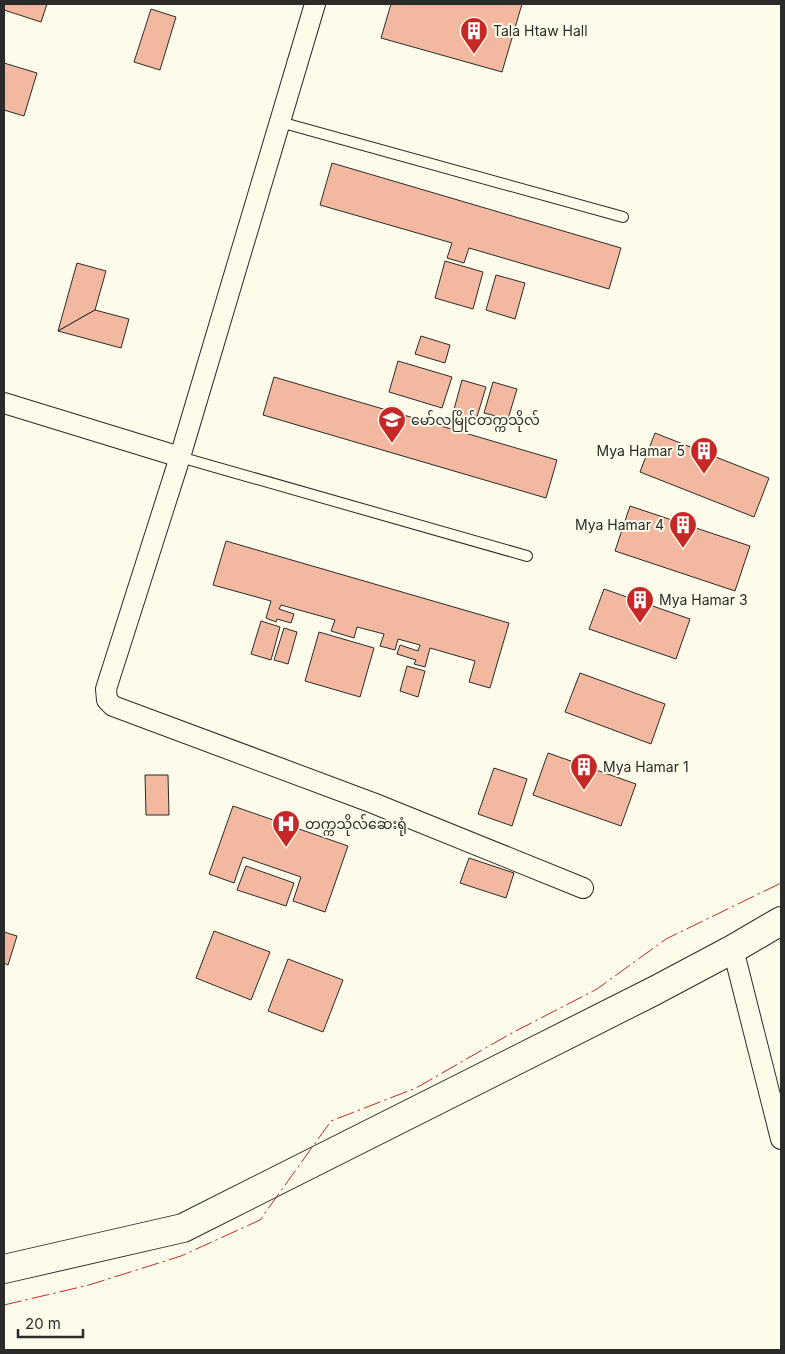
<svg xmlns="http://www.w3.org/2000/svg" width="785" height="1354" font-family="Inter,'Noto Sans Myanmar',sans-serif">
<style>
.building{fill:#f2b8a0;stroke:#2b2b2b}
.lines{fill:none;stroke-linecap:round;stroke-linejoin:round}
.service-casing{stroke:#2b2b2b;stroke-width:12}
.minor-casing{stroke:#2b2b2b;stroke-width:22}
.secondary-casing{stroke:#2b2b2b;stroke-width:30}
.service{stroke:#fdfbea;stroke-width:10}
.minor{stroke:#fdfbea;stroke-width:20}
.secondary{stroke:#fdfbea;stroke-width:28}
.power{stroke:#c62828;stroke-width:1;stroke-dasharray:18 4 2.5 4;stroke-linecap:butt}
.labels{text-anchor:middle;stroke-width:4;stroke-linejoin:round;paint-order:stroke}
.poi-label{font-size:14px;fill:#2b2b2b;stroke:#fdfbea;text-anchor:start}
</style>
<rect width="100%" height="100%" fill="#fdfbea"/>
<!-- building -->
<g class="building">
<path d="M4,4H47L41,22L4,10Z"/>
<path d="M391,4H522L502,72L381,38Z"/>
<path d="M151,9L176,17L160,70L134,62Z"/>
<path d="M4,63L37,73L24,116L4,110Z"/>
<path d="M332,163L621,248L609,289L469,248L464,263L447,258L452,243L320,205Z"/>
<path d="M445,261L483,272L473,309L435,298Z"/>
<path d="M77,263L106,271L95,310L58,331Z"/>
<path d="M496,275L525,283L515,319L486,310Z"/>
<path d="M95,310L129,319L121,348L58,331Z"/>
<path d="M421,336L450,345L445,363L415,354Z"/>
<path d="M398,361L452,377L442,408L389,392Z"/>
<path d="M274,377L557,460L546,498L263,415Z"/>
<path d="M462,380L486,387L476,420L453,413Z"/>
<path d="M493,382L517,389L508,419L484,413Z"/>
<path d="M655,433L769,478L754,517L640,472Z"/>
<path d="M630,506L750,546L735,591L615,551Z"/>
<path d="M226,541L509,623L490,688L469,682L475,661L430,648L425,667L414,664L416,660L397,654L400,645L418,651L420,645L398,639L395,650L380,646L384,634L357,627L354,638L331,631L335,620L281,605L279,609L294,614L291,623L277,619L276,622L266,618L271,601L213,585Z"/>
<path d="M604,589L690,619L676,659L589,629Z"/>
<path d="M261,621L280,627L271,660L251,654Z"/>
<path d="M284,628L297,632L288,664L274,660Z"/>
<path d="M319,632L374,648L360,697L305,681Z"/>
<path d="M407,666L425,671L418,697L400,691Z"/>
<path d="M580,673L665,704L651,744L565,712Z"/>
<path d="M548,753L636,784L621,826L533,795Z"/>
<path d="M494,768L527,779L512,826L478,814Z"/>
<path d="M145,775H168L169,815H146Z"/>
<path d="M233,806L348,846L325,912L293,901L301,877L243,857L234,883L209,874Z"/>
<path d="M469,858L514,873L506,898L460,883Z"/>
<path d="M246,866L294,883L286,906L237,890Z"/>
<path d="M214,931L270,952L251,1000L196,978Z"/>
<path d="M4,932L17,936L8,965L4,963Z"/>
<path d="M288,959L343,980L323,1032L268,1011Z"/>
</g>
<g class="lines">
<defs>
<g id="service">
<path d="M280,122L623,217"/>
<path d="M180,457L527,556"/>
</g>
<g id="minor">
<path d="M315,4L180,457L106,689L107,700L113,706L373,803L583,888"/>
<path d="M4,403L180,457"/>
<path d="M733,949L781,1139"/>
</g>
<path id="secondary" d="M4,1269L183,1228L654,991L733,949L781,921"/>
</defs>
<!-- service casing -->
<use href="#service" class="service-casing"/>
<!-- minor casing -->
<use href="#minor" class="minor-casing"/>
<!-- secondary casing -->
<use href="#secondary" class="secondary-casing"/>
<!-- service -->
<use href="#service" class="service"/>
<!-- minor -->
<use href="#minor" class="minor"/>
<!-- secondary -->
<use href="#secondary" class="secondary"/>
<!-- power -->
<path class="power" d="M4,1305L89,1285L181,1256L260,1220L331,1121L416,1088L510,1034L597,989L666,939L781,883"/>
</g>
<!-- icons -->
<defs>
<symbol id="building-pin" viewBox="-11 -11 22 30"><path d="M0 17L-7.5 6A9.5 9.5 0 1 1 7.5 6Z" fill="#c62828" stroke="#fdfbea"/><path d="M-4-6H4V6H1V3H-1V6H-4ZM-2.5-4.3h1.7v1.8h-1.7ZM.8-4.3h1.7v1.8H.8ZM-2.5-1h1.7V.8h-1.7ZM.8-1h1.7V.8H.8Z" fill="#fff"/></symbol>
<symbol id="university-pin" viewBox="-11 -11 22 30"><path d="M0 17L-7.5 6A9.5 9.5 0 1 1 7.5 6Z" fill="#c62828" stroke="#fdfbea"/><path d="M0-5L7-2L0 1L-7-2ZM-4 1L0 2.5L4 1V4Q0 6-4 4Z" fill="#fff"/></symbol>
<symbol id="hospital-pin" viewBox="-11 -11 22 30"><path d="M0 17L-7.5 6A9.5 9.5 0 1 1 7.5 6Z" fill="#c62828" stroke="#fdfbea"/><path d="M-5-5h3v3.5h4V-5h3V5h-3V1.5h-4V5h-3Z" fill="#fff"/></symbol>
</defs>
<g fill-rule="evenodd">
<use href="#building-pin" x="458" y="15" width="32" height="43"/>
<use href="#university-pin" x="376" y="404" width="32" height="43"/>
<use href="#building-pin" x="688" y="435" width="32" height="43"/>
<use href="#building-pin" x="667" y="509" width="32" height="43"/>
<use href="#building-pin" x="624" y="584" width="32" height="43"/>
<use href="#building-pin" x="568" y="751" width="32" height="43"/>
<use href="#hospital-pin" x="270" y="808" width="32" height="43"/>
</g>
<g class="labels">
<!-- poi labels -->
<g class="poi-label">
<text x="493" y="36">Tala Htaw Hall</text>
<text x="411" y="425">မော်လမြိုင်တက္ကသိုလ်</text>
<text x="685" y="456" text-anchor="end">Mya Hamar 5</text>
<text x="664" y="530" text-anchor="end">Mya Hamar 4</text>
<text x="659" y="605">Mya Hamar 3</text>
<text x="603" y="772">Mya Hamar 1</text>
<text x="305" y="829">တက္ကသိုလ်ဆေးရုံ</text>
</g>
</g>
<!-- border -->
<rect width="785" height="1354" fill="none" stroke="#2b2b2b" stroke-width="10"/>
<!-- scale -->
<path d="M18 1329v8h65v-8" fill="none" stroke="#2b2b2b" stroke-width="2.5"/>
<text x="25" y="1329" font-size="15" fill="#2b2b2b" stroke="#fdfbea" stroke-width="4" paint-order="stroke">20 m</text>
</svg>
